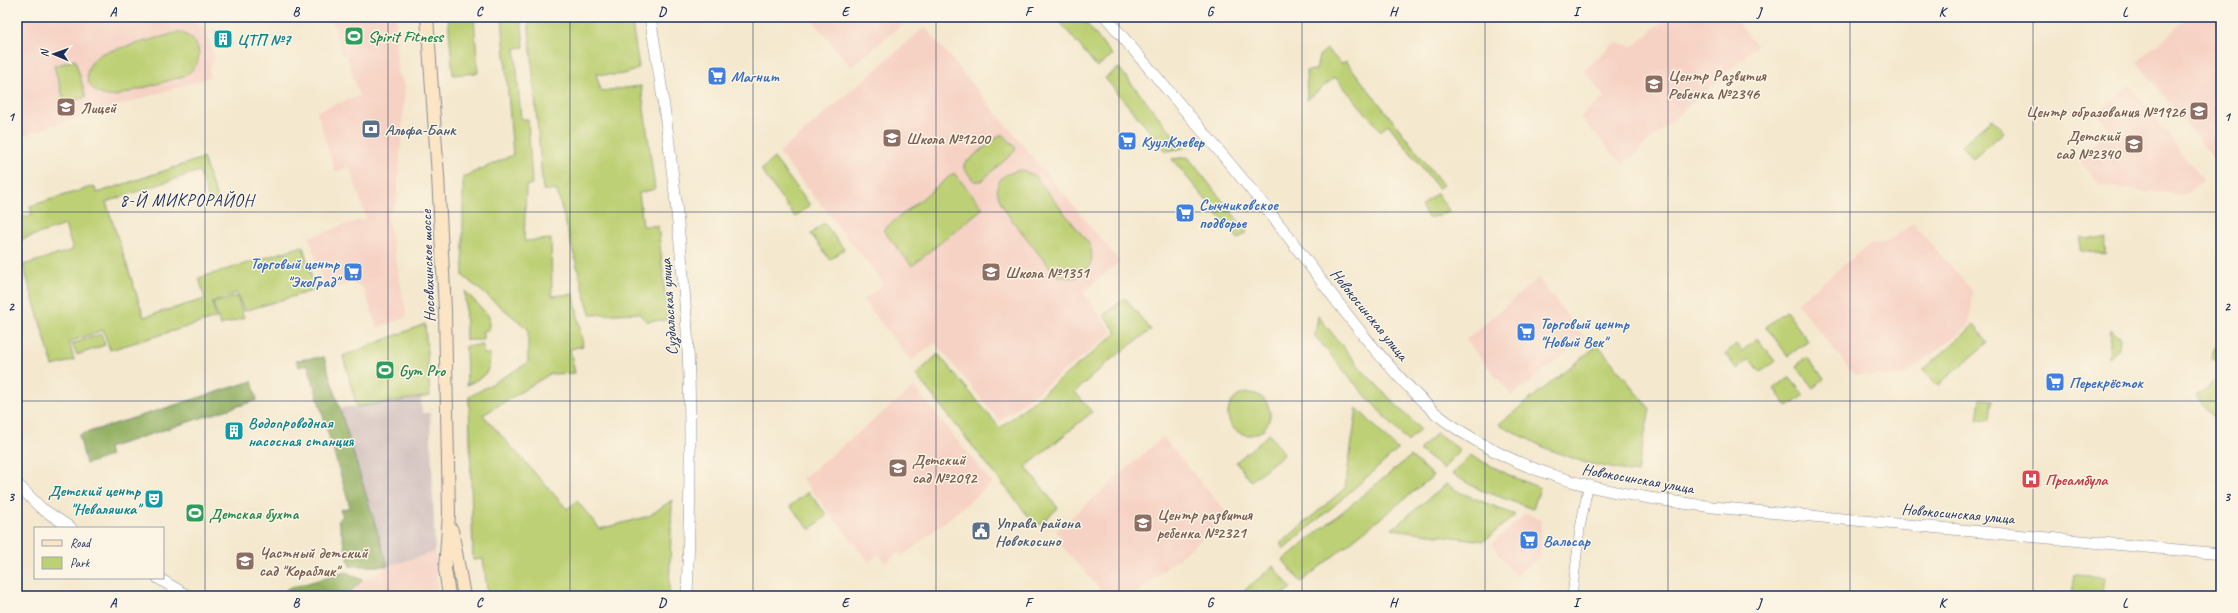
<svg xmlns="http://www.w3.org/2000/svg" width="2238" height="613" font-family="Caveat,sans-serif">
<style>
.built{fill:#f6d2c4}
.industrial{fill:#d1bfbe}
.green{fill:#bdd074;stroke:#6c8069}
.forest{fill:#96b266;stroke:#587062}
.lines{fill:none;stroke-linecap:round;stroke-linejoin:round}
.minor-casing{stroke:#888c96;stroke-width:10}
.tertiary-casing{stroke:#888c96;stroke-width:12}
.secondary-casing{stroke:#888c96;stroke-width:14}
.minor{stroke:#fff;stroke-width:9}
.tertiary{stroke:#fff;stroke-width:11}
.secondary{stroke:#fce5c4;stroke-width:12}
.grid{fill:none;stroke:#1b2f5e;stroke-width:1;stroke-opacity:0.55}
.labels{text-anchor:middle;stroke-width:3;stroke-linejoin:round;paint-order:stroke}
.leisure-label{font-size:16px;font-weight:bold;fill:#27864d;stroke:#fcf5e5;text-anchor:start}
.culture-label{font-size:16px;font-weight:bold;fill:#0d838f;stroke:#fcf5e5;text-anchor:start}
.education-label{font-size:16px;font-weight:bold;fill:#785e54;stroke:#fcf5e5;text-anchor:start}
.shop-label{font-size:16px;font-weight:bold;fill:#366cbe;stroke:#fcf5e5;text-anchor:start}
.service-label{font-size:16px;font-weight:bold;fill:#4e5e75;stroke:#fcf5e5;text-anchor:start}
.street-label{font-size:16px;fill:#1b2f5e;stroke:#fcf5e5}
.health-label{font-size:16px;font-weight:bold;fill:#be3a42;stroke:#fcf5e5;text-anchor:start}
.neighbourhood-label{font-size:17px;letter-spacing:1px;fill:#1b2f5e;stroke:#fcf5e5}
.neatline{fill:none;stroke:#1b2f5e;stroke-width:1.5}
.grid-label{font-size:13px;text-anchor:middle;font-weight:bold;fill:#1b2f5e}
</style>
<rect width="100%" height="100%" fill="#fcf5e5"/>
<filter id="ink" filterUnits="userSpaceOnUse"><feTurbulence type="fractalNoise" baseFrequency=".025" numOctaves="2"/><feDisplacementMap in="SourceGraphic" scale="8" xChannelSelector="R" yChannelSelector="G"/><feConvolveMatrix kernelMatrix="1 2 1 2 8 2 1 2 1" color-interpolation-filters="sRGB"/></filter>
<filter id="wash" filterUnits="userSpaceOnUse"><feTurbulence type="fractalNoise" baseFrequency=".012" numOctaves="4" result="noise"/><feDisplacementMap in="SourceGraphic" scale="16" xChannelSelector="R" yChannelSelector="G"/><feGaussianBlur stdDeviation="0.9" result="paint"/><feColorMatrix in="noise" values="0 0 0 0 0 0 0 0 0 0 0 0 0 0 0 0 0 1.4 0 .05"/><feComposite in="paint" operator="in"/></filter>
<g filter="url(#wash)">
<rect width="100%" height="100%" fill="#f4e8ce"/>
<!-- built -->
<g class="built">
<path d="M17,17H190L191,21L206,28L215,57L209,69L211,77L17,137Z"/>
<path d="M331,17H396L397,72L405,86L397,202L387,215L407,317L377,328L363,287L350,283L326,291L309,237L366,218L350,168L335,172L317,111L359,96L346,55L342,56Z"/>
<path d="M810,17H911L851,67Z"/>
<path d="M1667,17H1733L1757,46L1623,165L1580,117L1604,97L1584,70L1614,43L1634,46Z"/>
<path d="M2189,17H2221V160L2217,163L2137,62Z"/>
<path d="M925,27L1120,262L1083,292L1113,333L1000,421L935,343L911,361L863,300L884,283L779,153Z"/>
<path d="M2130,85L2204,181L2184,195L2101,186L2078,158L2110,129L2097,113Z"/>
<path d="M1913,223L1973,292L1969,326L1902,376L1854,375L1797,303L1869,245L1887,242Z"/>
<path d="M1538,278L1585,338L1512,396L1466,340Z"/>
<path d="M914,387L992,483L902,557L898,553L886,563L879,554L869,562L802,479Z"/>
<path d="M1163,437L1229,516L1133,596H1106L1059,543L1063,539L1056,531Z"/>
<path d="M1526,513L1541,520L1540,557L1515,576L1492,544Z"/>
<path d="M435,552L438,596H346L363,580L372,577L388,566Z"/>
</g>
<!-- industrial -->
<path class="industrial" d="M421,397L422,413H430L435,552L388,566L339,408Z"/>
<!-- green -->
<g class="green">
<path d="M448,17H474L478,73L453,75Z"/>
<path d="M502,17H521L524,47L515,48L521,119H528L532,184L526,186L524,241L551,239L552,296L574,294L583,346L570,349L575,373L550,374L483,415L567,509L577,501L600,529L649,516L672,500L669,596H488L483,559L473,560L469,397L528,363V329L463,276V177L513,155Z"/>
<path d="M528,17H631L639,67C628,77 609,75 596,74L601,91L641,86L655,189L639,193L643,226H658L668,320L646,321L638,313L590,315L557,191L543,190Z"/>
<path d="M1056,17H1081L1112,55L1097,67Z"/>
<path d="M179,32C203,39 206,64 184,76L116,96C86,99 76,67 103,53Z"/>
<path d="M1327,49L1341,64L1346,61L1443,185L1438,188L1388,124L1381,131L1335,77L1307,100L1306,71L1316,70L1319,56Z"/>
<path d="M75,60L86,97L65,103L54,66Z"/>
<path d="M1119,68L1184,148L1166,151L1105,78Z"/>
<path d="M1992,119L2004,132L1973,159L1962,145Z"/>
<path d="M1000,135H1004L1016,148L1014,152L981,181H974L964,169V164Z"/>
<path d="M1188,157L1247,232L1238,239L1172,159Z"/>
<path d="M203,158L218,201L210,203L199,171L106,202L144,317L205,299L199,278L303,246L315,290L244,311L237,293L212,302L216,318L110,350L103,330L69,342L74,360L53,366L23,265L73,250L65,225L17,241V219L32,214L30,206L94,186L97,193Z"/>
<path d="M774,158L810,205L795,217L761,170Z"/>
<path d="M1022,170L1034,175L1090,245C1097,270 1080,284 1056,275C1045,262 1035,249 1025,236C1008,216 974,177 1022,170Z"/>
<path d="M954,173L983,208L912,266L883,230Z"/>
<path d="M1437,193L1450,212L1428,218L1421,206Z"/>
<path d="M824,223L844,249L830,260L811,234Z"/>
<path d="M2081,237L2106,239L2105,254L2080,251Z"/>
<path d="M465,291L489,316V330H483V340H466Z"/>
<path d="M237,296L244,318L220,325L213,303Z"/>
<path d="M1125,298L1151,330L1109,361L1075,392L1092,412L1026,467L1058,508L1037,527L916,375L938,354L1000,428L1117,333L1104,315Z"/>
<path d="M1786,311L1808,341L1788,356L1766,327Z"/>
<path d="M1318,316L1362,370L1420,429L1408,442L1354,383L1315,336Z"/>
<path d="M425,324L430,396L357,407L343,356Z"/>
<path d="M1974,325L1988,342L1937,386L1923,370Z"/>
<path d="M2111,329L2120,338L2119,348L2109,357Z"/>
<path d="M101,334L105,345L77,355L72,344Z"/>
<path d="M1757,339L1775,361L1761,372L1749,359L1737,369L1725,354L1736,344L1742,351Z"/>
<path d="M483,345V354H490C490,375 484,376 467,385L466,346Z"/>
<path d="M1598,345L1650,409L1637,473L1586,463L1545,448L1499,424Z"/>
<path d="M2215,346L2221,348V362L2211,359Z"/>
<path d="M1807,357L1824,379L1813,388L1796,366Z"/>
<path d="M2221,376V426L2196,397Z"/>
<path d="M1789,377L1804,395L1788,407L1774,389Z"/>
<circle cx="1249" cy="414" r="21"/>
<path d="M1980,399L1992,400L1990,420L1977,419Z"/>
<path d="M1357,408L1398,450L1284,549L1280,544L1345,488Z"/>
<path d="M1437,433L1460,450L1443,469L1419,450Z"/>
<path d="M1269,434L1284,454L1251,481L1236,462Z"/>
<path d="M1470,455L1513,477L1540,488L1533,509L1478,489L1452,474Z"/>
<path d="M1411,456L1433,476L1301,582L1283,560Z"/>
<path d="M1446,484L1459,492L1515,515L1484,541L1392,529Z"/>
<path d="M808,492L827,515L810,530L790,506Z"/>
<path d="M1273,566L1291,588L1280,596H1238Z"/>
<path d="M2075,575L2105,577L2103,596H2072Z"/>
</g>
<!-- forest -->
<g class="forest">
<path d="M324,357L388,566H350L338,520L343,516L340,510L350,507L308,365L299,367L296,360Z"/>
<path d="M252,381L257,400L108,448L110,456L86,464L79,435Z"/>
<path d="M346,572L363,580L346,596H281L287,589Z"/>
</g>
</g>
<g filter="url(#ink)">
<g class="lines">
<defs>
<path id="minor" d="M1572,596L1580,528L1588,487"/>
<g id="tertiary">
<path d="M650,17C668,120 680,225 687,330C692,418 690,507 687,596"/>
<path d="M1106,17C1164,87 1225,155 1281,227C1328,289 1374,356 1432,410C1446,423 1465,434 1482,444C1553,485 1633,497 1713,507L2221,554"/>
<path d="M17,484L41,508L71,528"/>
<path d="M158,578L188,596"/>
</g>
<g id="secondary">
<path d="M427,17L438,176L445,310L449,514L445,569L449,596"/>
<path d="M452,530L464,596"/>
</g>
</defs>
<!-- minor casing -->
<use href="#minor" class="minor-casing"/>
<!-- tertiary casing -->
<use href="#tertiary" class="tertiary-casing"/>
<!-- secondary casing -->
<use href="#secondary" class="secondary-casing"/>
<!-- minor -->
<use href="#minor" class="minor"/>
<!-- tertiary -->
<use href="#tertiary" class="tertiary"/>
<!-- secondary -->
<use href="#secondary" class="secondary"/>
</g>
</g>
<!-- grid -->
<path class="grid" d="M205,17V596M388,17V596M570,17V596M753,17V596M936,17V596M1119,17V596M1302,17V596M1485,17V596M1668,17V596M1850,17V596M2033,17V596M17,212H2221M17,401H2221"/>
<!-- icons -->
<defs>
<symbol id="stadium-square" viewBox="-11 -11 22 22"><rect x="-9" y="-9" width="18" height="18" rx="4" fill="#2e9e5b" stroke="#fcf5e5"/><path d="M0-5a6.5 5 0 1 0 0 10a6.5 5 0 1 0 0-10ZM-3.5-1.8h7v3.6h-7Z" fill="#fff"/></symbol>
<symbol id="building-square" viewBox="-11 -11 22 22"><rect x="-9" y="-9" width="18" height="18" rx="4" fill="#0f9aa8" stroke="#fcf5e5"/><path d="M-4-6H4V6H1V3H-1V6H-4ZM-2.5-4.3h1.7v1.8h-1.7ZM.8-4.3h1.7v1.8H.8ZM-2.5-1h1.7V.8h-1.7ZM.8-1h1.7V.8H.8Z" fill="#fff"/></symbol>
<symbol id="supermarket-square" viewBox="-11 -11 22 22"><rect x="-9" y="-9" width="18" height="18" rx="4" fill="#3f7fe0" stroke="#fcf5e5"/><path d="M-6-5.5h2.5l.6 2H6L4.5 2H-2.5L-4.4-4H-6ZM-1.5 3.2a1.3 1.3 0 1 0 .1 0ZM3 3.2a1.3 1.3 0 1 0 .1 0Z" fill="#fff"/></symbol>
<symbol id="school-square" viewBox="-11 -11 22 22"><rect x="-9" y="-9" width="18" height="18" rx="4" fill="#8d6e63" stroke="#fcf5e5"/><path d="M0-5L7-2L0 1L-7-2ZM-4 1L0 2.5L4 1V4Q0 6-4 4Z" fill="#fff"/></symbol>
<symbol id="bank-square" viewBox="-11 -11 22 22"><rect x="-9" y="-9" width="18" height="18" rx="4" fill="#5c6f8a" stroke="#fcf5e5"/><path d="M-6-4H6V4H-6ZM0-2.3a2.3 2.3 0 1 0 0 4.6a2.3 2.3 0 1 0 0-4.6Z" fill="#fff"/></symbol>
<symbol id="hospital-square" viewBox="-11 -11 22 22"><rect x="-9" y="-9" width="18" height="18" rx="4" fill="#e0444e" stroke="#fcf5e5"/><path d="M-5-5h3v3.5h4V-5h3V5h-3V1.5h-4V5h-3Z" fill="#fff"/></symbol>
<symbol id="theatre-square" viewBox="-11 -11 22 22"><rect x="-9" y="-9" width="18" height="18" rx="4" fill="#0f9aa8" stroke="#fcf5e5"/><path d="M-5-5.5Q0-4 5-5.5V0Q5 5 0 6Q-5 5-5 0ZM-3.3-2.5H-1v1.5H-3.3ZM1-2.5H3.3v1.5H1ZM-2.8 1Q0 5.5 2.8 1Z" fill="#fff"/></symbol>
<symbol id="civic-square" viewBox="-11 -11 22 22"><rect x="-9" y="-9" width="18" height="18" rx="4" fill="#5c6f8a" stroke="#fcf5e5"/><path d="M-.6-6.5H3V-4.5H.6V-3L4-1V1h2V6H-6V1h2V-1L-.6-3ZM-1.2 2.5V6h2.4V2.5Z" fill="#fff"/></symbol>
</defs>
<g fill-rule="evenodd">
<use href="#stadium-square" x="343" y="25" width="22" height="22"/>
<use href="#building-square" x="212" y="28" width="22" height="22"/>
<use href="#supermarket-square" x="706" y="65" width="22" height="22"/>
<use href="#school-square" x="1643" y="73" width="22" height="22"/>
<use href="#school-square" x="55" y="96" width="22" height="22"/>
<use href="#school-square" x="2188" y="100" width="22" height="22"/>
<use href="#bank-square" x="360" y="118" width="22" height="22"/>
<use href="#school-square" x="881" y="127" width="22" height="22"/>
<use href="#supermarket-square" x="1116" y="130" width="22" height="22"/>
<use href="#school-square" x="2123" y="133" width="22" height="22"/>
<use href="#supermarket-square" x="1174" y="202" width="22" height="22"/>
<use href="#supermarket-square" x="342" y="261" width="22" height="22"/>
<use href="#school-square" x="980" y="261" width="22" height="22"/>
<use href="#supermarket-square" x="1515" y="321" width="22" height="22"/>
<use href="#stadium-square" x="374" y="359" width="22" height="22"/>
<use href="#supermarket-square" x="2044" y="371" width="22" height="22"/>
<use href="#building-square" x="223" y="420" width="22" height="22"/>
<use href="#school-square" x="887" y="457" width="22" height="22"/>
<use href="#hospital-square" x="2020" y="468" width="22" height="22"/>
<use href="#theatre-square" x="143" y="488" width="22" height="22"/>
<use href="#stadium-square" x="184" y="502" width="22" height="22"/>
<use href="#school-square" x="1132" y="512" width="22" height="22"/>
<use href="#civic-square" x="970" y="520" width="22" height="22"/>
<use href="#supermarket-square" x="1518" y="529" width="22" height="22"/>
<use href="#school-square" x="234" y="550" width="22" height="22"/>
</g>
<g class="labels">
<!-- leisure labels -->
<g class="leisure-label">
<text x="368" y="42">Spirit Fitness</text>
<text x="399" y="376">Gym Pro</text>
<text x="209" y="519">Детская бухта</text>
</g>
<!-- culture labels -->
<g class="culture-label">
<text x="237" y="45">ЦТП №7</text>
<text x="248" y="428">Водопроводная<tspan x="248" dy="18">насосная станция</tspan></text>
<text x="140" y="496" text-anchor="end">Детский центр<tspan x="140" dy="18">"Неваляшка"</tspan></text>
</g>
<!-- education labels -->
<g class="education-label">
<text x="1668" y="81">Центр Развития<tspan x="1668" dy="18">Ребенка №2346</tspan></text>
<text x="80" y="113">Лицей</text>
<text x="2185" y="117" text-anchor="end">Центр образования №1926</text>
<text x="2120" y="141" text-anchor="end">Детский<tspan x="2120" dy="18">сад №2340</tspan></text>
<text x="906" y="144">Школа №1200</text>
<text x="1005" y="278">Школа №1351</text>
<text x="912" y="465">Детский<tspan x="912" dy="18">сад №2092</tspan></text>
<text x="1157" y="520">Центр развития<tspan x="1157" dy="18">ребенка №2321</tspan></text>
<text x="259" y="558">Частный детский<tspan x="259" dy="18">сад "Кораблик"</tspan></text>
</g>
<!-- shop labels -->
<g class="shop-label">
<text x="731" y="82">Магнит</text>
<text x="1141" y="147">КуулКлевер</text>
<text x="1199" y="210">Сычниковское<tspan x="1199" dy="18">подворье</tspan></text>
<text x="339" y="269" text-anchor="end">Торговый центр<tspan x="339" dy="18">"ЭкоГрад"</tspan></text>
<text x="1540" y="329">Торговый центр<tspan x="1540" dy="18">"Новый Век"</tspan></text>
<text x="2069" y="388">Перекрёсток</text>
<text x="1543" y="546">Вальсар</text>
</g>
<!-- service labels -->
<g class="service-label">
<text x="385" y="135">Альфа-Банк</text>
<text x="995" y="528">Управа района<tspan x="995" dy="18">Новокосино</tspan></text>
</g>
<!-- street labels -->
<g class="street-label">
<text transform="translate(427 266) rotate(-92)" y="6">Носовихинское шоссе</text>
<text transform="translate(668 307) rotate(-94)" y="6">Суздальская улица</text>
<text transform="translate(1370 314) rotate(51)" y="6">Новокосинская улица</text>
<text transform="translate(1638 478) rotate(10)" y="6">Новокосинская улица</text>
<text transform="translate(1958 513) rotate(5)" y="6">Новокосинская улица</text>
</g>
<!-- health labels -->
<g class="health-label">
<text x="2045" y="485">Преамбула</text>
</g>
<!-- neighbourhood labels -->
<g class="neighbourhood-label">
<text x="187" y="206">8-Й МИКРОРАЙОН</text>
</g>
</g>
<!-- margin -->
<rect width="2238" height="613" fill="none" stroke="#fcf5e5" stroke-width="44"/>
<!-- legend -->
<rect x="34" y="527" width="130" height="52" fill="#fcf5e5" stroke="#a2a6af"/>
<rect x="42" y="540" width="20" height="6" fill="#fce5c4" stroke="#a2a6af"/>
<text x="70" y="547" font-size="12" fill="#1b2f5e">Road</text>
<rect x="42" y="557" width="20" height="12" fill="#bdd074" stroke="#a2a6af"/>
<text x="70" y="567" font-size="12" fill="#1b2f5e">Park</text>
<!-- north arrow -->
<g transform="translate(54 54) rotate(272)" stroke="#fcf5e5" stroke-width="3" paint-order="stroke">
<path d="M0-3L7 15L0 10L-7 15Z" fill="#1b2f5e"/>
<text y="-6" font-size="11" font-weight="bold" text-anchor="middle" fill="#1b2f5e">N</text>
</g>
<rect x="22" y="22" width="2194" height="569" class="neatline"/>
<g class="grid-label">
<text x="113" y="16">A</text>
<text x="296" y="16">B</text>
<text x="479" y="16">C</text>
<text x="662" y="16">D</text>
<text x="845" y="16">E</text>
<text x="1028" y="16">F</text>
<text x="1210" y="16">G</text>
<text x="1393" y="16">H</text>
<text x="1576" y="16">I</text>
<text x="1759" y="16">J</text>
<text x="1942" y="16">K</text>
<text x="2125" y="16">L</text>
<text x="11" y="121">1</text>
<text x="2227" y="121">1</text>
<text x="11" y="311">2</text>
<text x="2227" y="311">2</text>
<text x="11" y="501">3</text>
<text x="2227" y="501">3</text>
<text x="113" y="607">A</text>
<text x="296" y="607">B</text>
<text x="479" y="607">C</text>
<text x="662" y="607">D</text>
<text x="845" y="607">E</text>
<text x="1028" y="607">F</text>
<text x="1210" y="607">G</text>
<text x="1393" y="607">H</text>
<text x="1576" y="607">I</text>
<text x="1759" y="607">J</text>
<text x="1942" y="607">K</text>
<text x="2125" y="607">L</text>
</g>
</svg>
